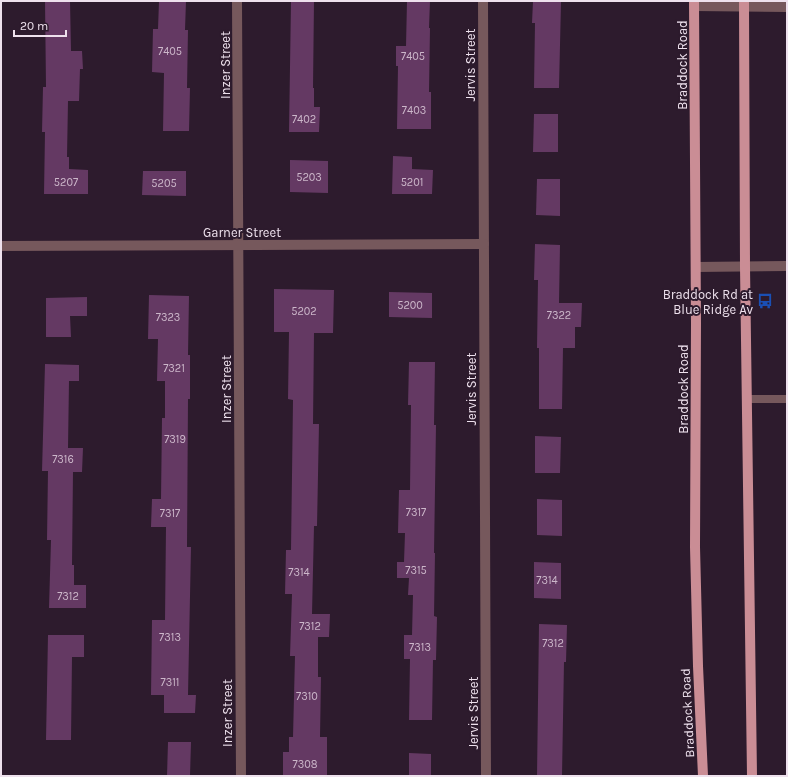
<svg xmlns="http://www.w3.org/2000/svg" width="788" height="777" font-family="Karla,sans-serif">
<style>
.building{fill:#643963}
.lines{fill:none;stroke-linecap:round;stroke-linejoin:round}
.lane{stroke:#76585c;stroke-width:8}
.street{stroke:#76585c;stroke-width:10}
.primary{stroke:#ca8d95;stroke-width:10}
.labels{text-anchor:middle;stroke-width:4;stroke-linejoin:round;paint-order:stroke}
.number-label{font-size:11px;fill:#ccb7ca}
.street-label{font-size:13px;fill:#eee1ed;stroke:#2d1b2d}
.poi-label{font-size:13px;fill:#eee1ed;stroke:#2d1b2d;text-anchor:end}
</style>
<rect width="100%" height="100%" fill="#2d1b2d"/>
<!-- building -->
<g class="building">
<path d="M45,1H70L71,51H82L83,69H80L79,101H68L67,157H69V169L88,170V194H44L45,132H42L43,87H46Z"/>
<path d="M159,1H186L185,30H188L187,88H190L189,131H163L164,73L152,72L153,29H158Z"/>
<path d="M291,1H314L313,88H314V107H320L319,132H289Z"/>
<path d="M407,1H430L429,28H430L429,92H431V129H397L398,66H396V46H406Z"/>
<path d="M533,1H559V2H561L559,88H534L535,23H532Z"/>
<path d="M534,114H558V152H533Z"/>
<path d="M393,156L412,157V169L433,170L432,194H392Z"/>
<path d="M290,160L328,161V193L290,192Z"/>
<path d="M143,171H186V196L142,195Z"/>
<path d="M537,179H560V216L536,215Z"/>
<path d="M535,244L560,245L559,303H582L581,327H575V348H563L562,409H539V348H537L538,280H534Z"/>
<path d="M274,289L334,290L333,333H314L313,424H319L317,526H314L312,614H330L329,637H318V677H321L320,737H327V776H283V752H289V737H293L295,656H290L292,594H285L286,550H291L293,400L288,399L289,332H274Z"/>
<path d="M389,292L432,293V318L389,317Z"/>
<path d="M149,295L189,296L188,355H190V399H188L187,547H191L188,695H196L195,713H164V695H151L152,620H165L166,527H151L152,499H161L162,418H165V381H157L158,339H148Z"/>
<path d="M87,297V316H70L71,337H46V298Z"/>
<path d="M409,362H435L434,425H436L434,553H435L434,616L437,617L436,660H433L432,720H409L410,659H404V635H412L413,595H408L409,578H397V562H404L405,533H398L399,490H410L411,405H408Z"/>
<path d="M45,364L79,365V381H69L68,448H83L82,472H73L72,565H74V585H86V608H49L51,540H47L48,471H42Z"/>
<path d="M535,436L561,437L560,473H535Z"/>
<path d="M537,499L562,500V536L537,535Z"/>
<path d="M534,562L561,563V599L534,598Z"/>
<path d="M539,624L567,625L566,662H564L562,776H537Z"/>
<path d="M48,635H84V657H72L71,740H46Z"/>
<path d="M168,742H191L190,776H167Z"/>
<path d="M409,753L431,754V776H409Z"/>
</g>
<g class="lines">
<!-- lane -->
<path class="lane" d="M747,399H787"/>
<!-- street -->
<g class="street">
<path d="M237,1L241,776"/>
<path d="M483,1L486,776"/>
<path d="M694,6L787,7"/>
<path d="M1,246L484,244"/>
<path d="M696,267L787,266"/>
</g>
<!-- primary -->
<g class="primary">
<path d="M694,1L696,323L695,547L698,666L703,776"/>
<path d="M744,1L745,267L752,776"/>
</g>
</g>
<!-- icons -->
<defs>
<symbol id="bus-bare" viewBox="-9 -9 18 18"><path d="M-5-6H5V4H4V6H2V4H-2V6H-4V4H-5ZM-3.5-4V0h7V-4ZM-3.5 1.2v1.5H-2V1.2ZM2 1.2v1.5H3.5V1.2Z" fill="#1a4fb4" stroke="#2d1b2d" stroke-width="2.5" paint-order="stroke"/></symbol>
</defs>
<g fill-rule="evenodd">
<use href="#bus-bare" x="754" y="290" width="22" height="22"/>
</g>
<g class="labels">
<!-- number labels -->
<g class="number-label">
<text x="170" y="55">7405</text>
<text x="413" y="60">7405</text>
<text x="414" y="114">7403</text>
<text x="304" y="123">7402</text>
<text x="309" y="181">5203</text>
<text x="66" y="186">5207</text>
<text x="412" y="186">5201</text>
<text x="164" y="187">5205</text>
<text x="410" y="309">5200</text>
<text x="304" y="315">5202</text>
<text x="559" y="319">7322</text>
<text x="168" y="321">7323</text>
<text x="174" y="372">7321</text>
<text x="175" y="443">7319</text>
<text x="63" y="463">7316</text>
<text x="416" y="516">7317</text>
<text x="170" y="517">7317</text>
<text x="416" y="574">7315</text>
<text x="299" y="576">7314</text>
<text x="547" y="584">7314</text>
<text x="68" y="600">7312</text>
<text x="310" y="630">7312</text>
<text x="170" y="641">7313</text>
<text x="553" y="647">7312</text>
<text x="420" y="651">7313</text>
<text x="170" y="686">7311</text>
<text x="307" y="700">7310</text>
<text x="305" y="768">7308</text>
</g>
<!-- street labels -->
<g class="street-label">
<text transform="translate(225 65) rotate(-90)" y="5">Inzer Street</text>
<text transform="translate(470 65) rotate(-90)" y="5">Jervis Street</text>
<text transform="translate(682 65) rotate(-90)" y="5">Braddock Road</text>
<text x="242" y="237">Garner Street</text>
<text transform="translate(226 389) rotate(-90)" y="5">Inzer Street</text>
<text transform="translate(471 389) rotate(-90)" y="5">Jervis Street</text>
<text transform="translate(683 389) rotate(-90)" y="5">Braddock Road</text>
<text transform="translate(227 713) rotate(-90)" y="5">Inzer Street</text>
<text transform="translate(473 713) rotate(-90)" y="5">Jervis Street</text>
<text transform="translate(687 713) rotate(-93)" y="5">Braddock Road</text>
</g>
<!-- poi labels -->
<g class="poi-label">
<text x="753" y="299">Braddock Rd at<tspan x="753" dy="15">Blue Ridge Av</tspan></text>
</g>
</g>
<!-- border -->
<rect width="788" height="777" fill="none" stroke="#eee1ed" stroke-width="4"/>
<!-- scale -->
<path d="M14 30v6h52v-6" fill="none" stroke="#eee1ed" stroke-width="2"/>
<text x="20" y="30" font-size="12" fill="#eee1ed" stroke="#2d1b2d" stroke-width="3" paint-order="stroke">20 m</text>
</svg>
